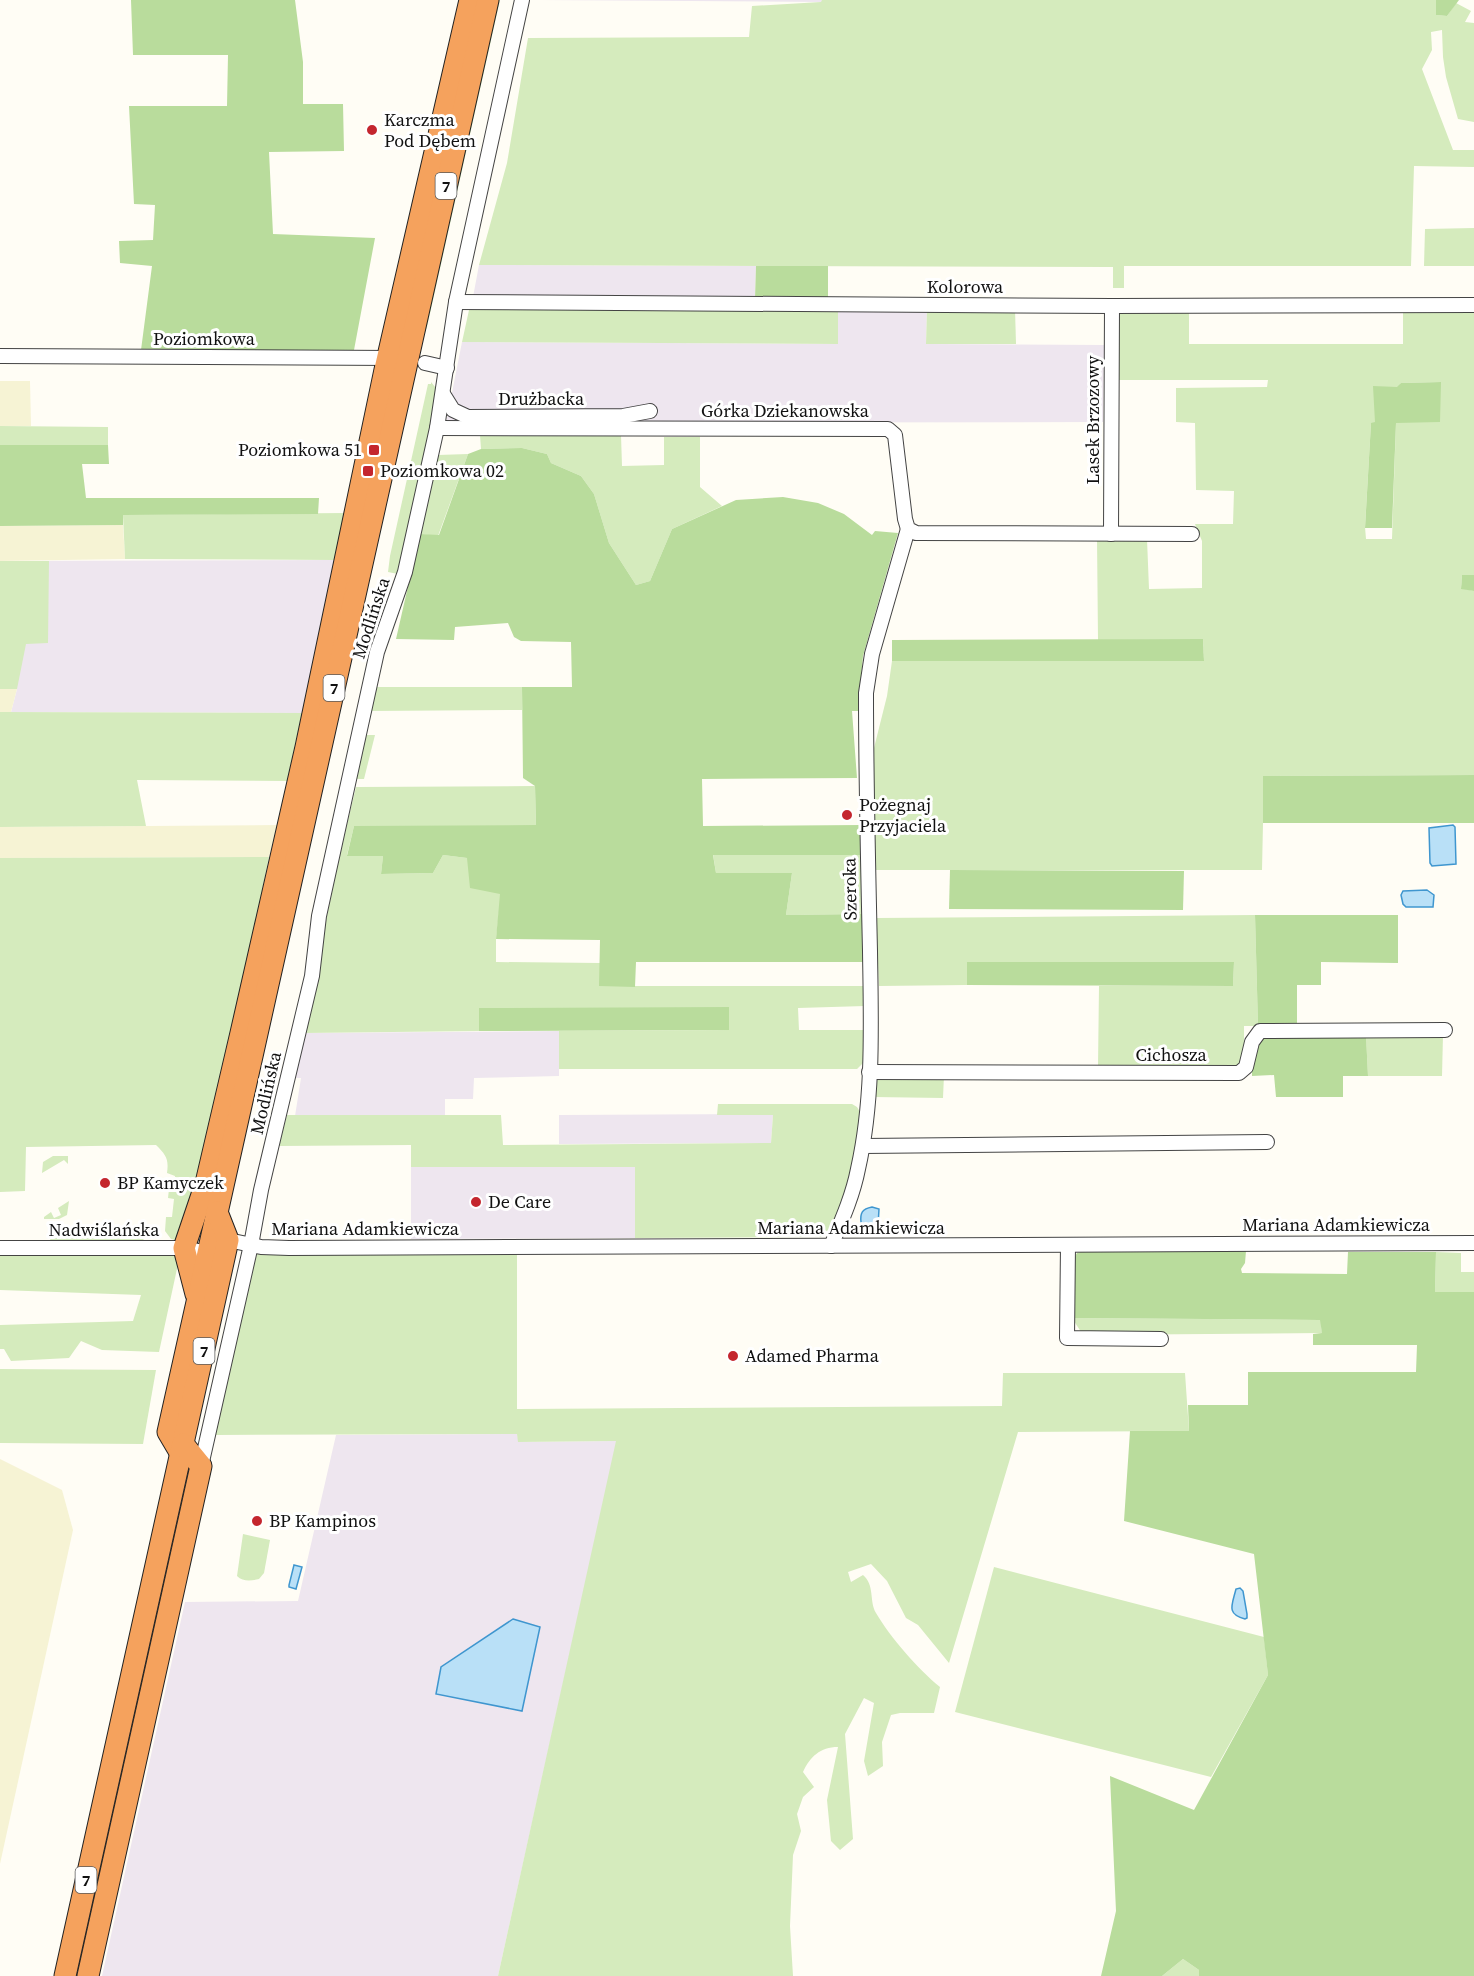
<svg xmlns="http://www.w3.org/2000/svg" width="1474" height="1976" font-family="'Source Serif 4',serif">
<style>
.industrial{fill:#eee6ef}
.farmland{fill:#f6f3d4}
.green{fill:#d5ebbd;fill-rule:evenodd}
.forest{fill:#b9dc9c}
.water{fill:#b9e0f7;stroke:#3f96cf;stroke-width:1.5}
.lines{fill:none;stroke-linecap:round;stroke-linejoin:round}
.minor-casing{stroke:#444;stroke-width:16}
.highway-casing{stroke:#222;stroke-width:23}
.minor{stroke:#fff;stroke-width:14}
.highway{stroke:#f5a25d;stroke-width:21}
.poi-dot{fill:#c4262e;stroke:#fff;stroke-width:2}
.labels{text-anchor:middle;stroke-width:6;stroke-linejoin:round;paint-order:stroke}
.shield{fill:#fff;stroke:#585858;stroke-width:1.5}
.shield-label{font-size:16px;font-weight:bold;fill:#111}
.poi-label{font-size:18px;fill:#111;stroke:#fff;text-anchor:start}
.street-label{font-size:18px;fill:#111;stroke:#fff}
</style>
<rect width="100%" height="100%" fill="#fffdf5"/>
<!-- industrial -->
<g class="industrial">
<path d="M538,0H822V2Z"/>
<path d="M479,265L756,266L755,299L473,297Z"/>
<path d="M927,309L926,344L1104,345L1103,422L446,423L462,342L837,344V310Z"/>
<path d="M336,560L302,713L11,712L17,689L0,561Z"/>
<path d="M559,1031V1076L474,1078L473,1099H445V1115L295,1116L301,1078H295L305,1033Z"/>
<path d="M559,1115L753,1114L773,1115L771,1143L559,1144Z"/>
<path d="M411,1167H635V1238L411,1239Z"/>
<path d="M517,1434L519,1442L617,1441L498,1976H102L185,1602L298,1601L336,1435Z"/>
</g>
<!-- farmland -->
<g class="farmland">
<path d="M0,381H30L31,426H0Z"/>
<path d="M123,525L125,559L0,561V526Z"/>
<path d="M0,689H17L11,712H0Z"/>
<path d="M277,825L269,857L0,858V827Z"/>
<path d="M0,1459L62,1490L73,1530L0,1864Z"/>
</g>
<!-- green -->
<g class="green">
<path d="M493,0H500L427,327L418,352Z"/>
<path d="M822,0H1436V15L1447,16L1456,3L1471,11L1465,22L1474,23V122L1458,119L1446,77L1443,57L1442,30L1431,32L1432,50L1422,69L1453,150H1474V167L1414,166L1411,266H1124V288H1113V267L479,265L507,163L528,38L749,37L752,6L821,2Z"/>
<path d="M1474,228V266H1424L1425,229Z"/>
<path d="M838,307V344L462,342L469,310Z"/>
<path d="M927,309H1015L1016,344H926Z"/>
<path d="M1118,309L1189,310V344H1403V310L1474,309V575H1462L1461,588L1474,591V775L1264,776L1262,870H875L873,752L887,696L892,661L1204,660L1203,639L1098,640L1097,538L1147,539L1149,589L1202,588V541L1195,524H1233L1234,491L1196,490L1195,423L1176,422V388L1267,387L1268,380H1118ZM1441,382L1396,423L1392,539H1366L1365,527L1371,423H1375L1401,383Z"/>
<path d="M431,382L440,393L398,574L388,572L390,556L428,384H431Z"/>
<path d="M0,426L108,427V445H0Z"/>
<path d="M480,435H621L622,466L664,465V437H700V487L722,506L672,529L650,581L636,585L609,543L594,494L581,476L551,463L547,454L522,448L481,449Z"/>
<path d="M468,454L438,536L420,534L438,455Z"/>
<path d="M346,513L336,560L125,559L123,515Z"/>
<path d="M0,561H49L48,643L26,644L17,689H0Z"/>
<path d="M373,687H522V710L369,711Z"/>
<path d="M0,712L302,713L287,781L137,780L146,826L0,827Z"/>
<path d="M364,735H375L364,779H356Z"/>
<path d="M535,786L536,826H354L347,855L383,856L381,874L433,873L443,855L467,858L501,894L496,939V962L600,963V986H866L865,1006L798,1008L799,1030H864L863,1063L857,1069H559V1031L729,1030L479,1008V1031L305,1033C319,950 336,869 356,787Z"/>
<path d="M713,854L861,855L862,914L786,915L792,873H716Z"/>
<path d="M269,857L209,1144L179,1241L171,1239L165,1231L166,1217H172L174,1199L168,1198L169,1189H174L175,1176L167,1173C169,1159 166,1155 156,1145L26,1147L25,1191L0,1192V858Z"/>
<path d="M1255,915L1258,1026H1244V1060L1237,1067H1098L1099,986H1233L1234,962H968L967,985L879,986L876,918Z"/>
<path d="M1366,1035H1443L1442,1076H1368Z"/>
<path d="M877,1075H944L943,1098L874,1097Z"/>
<path d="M718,1104H852L857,1107L860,1112C857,1138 848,1216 830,1232C827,1235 824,1235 821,1237L635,1238V1167H411V1145L279,1146L287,1115H501L503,1145L771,1143L773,1115H717Z"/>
<path d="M53,1156H68V1164L64,1160L42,1173L43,1162Z"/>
<path d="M69,1201L67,1215L59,1219H44V1217L51,1212L54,1218L61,1215L58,1208Z"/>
<path d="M77,1230L78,1238H105V1231L117,1233H140L145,1238L141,1242L52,1241L50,1240L52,1234L55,1232L57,1239L74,1238V1231Z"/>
<path d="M0,1252L180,1255L159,1352L102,1350L81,1341L69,1358L11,1361L4,1349H0V1325L133,1321L141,1295L0,1290Z"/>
<path d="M1436,1252L1461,1253V1272H1474V1292H1435Z"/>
<path d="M257,1253H517V1409L1002,1406L1003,1373H1185L1189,1431L1018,1432L949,1663L918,1625L906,1618L887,1581L871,1564L848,1572L851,1582L863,1575C875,1585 869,1601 876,1613C890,1637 918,1669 940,1687L934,1713H900L891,1715L882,1742L883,1766L868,1776L864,1761L874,1703L864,1698L845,1734L853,1839L840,1850L831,1841L827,1800L838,1747C820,1747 810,1757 803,1772L814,1787L803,1797L797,1814L801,1831L793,1855L790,1926L793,1976H498L616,1441L518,1442L517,1434L215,1435Z"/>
<path d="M1072,1318L1321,1320L1322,1333L1083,1335Z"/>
<path d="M0,1369L156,1370L143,1444L0,1443Z"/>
<path d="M243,1534L270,1540L264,1573L259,1579C251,1581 243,1582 237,1576Z"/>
<path d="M994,1567L1264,1637L1268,1675L1211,1777L955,1712Z"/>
<path d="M1183,1959L1199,1970V1976H1162Z"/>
</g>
<!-- forest -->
<g class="forest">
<path d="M131,0H295L303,62V104H343L344,151L269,152L273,234L375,238L354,350H141L152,266L120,263L119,241L153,240L155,205L134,204L129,106H227L228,55H133Z"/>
<path d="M1436,0H1459L1447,16L1436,15Z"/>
<path d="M756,266H828V299H755Z"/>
<path d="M1441,382L1440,422L1396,423L1392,528H1365L1371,423L1375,422L1373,386L1397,387L1401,383Z"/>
<path d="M0,445H108L109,464H82L86,498H319L318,514L123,515V525L0,526Z"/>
<path d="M522,448L547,454L551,463L581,476L594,494L609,543L636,585L650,581L672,529L736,500L783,497L818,503L844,514L872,535L875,531L898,533L863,656L858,711H852L857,778L702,779L703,826L862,825L861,855H713L716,873H792L786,915L862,914L866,962H636L635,987L599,986L600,940L496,939L500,894L470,888L467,858L443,855L433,873L381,874L383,856H347L354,826L536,825L535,786L523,778L522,687H572L571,642L521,641L514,637L508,623L455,627L454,640L396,639L420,534L439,535L468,454L481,449Z"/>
<path d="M1462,575H1474V591L1461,589Z"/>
<path d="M1203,639L1204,661H892V640Z"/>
<path d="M1474,775V823H1263V776Z"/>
<path d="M950,870L1184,871L1183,910L949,909Z"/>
<path d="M1255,915H1398V963L1321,962V985H1297V1025L1258,1026Z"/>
<path d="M967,962H1234L1233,986L967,985Z"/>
<path d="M729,1007V1030L479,1031V1008Z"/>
<path d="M1259,1034L1366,1035L1368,1076H1343V1097H1276L1274,1075L1252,1076V1042Z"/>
<path d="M1084,1251H1246L1245,1263L1241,1269L1242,1273L1347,1274L1348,1252H1436L1435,1292H1474V1976H1199V1970L1183,1959L1162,1976H1101L1116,1911L1110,1776L1194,1810L1268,1675L1254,1554L1124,1521L1130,1431H1189L1188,1405H1248V1372H1416L1417,1345H1313V1334L1322,1333L1320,1320L1072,1318L1074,1258L1077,1253Z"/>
</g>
<!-- water -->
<g class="water">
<path d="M1453,825L1455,827L1456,864L1432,866L1430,863L1429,828Z"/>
<path d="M1427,890L1434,895L1433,907H1406L1403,904L1401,895L1403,891Z"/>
<path d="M872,1207L879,1209L878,1226L867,1228L861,1222C860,1213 862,1209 872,1207Z"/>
<path d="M294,1565L302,1567L296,1589L289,1587V1585Z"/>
<path d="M1240,1588L1243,1591L1247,1614V1618L1245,1619C1226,1614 1232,1605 1236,1589Z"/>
<path d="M513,1619L540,1627L522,1711L436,1694L441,1667Z"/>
</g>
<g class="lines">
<defs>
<g id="minor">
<path d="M456,302L1112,306L1474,305"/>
<path d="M0,356L394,358"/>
<path d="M425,363L447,368"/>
<path d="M443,394L453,410L468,417L623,416L650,411"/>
<path d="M437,428L888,429L895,435L905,519L908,529L916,533L1192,534"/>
<path d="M1111,534L1112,306"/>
<path d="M869,1072L1239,1073L1246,1067L1252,1042L1260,1031L1445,1030"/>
<path d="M863,1146L1267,1142"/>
<path d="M228,1240L261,1247L289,1248L1474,1243"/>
<path d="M1068,1245L1067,1338L1161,1339"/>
<path d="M831,1246C842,1220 853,1195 858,1169C874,1098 871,1023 870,951C868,865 866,779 866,693L872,654L908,529"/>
<path d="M0,1248H184L208,1253L215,1257"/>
<path d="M201,1466L251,1245L261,1190L312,976L319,916L377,652L405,572L437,428L456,302L522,0"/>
</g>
<g id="highway">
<path d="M196,1294L184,1248L206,1183L241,1033L306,747L386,365L470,0"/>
<path d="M181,1454L168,1432L488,0"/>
<path d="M65,1976L228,1240L217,1212"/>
<path d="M88,1976L201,1466L183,1444"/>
</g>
</defs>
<!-- minor casing -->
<use href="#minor" class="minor-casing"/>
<!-- highway casing -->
<use href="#highway" class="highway-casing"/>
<!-- minor -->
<use href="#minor" class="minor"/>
<!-- highway -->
<use href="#highway" class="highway"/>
</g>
<!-- markers -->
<g class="poi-dot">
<circle cx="372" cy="130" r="6"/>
<rect x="368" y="444" width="12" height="12" rx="3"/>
<rect x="362" y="465" width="12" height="12" rx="3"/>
<circle cx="847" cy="815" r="6"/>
<circle cx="105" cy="1183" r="6"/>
<circle cx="476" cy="1202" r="6"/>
<circle cx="733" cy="1356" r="6"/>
<circle cx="257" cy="1521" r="6"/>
</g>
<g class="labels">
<!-- shield labels -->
<g class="shield">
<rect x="435.5" y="173" width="21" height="26" rx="4.5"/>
<rect x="323.5" y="675" width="21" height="26" rx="4.5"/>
<rect x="193.5" y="1338" width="21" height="26" rx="4.5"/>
<rect x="75.5" y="1867" width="21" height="26" rx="4.5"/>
</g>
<g class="shield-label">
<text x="446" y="192">7</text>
<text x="334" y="694">7</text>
<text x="204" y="1357">7</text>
<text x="86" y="1886">7</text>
</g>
<!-- poi labels -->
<g class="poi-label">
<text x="384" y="126">Karczma<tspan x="384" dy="21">Pod Dębem</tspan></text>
<text x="362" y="456" text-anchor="end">Poziomkowa 51</text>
<text x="380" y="477">Poziomkowa 02</text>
<text x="859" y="811">Pożegnaj<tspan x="859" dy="21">Przyjaciela</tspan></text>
<text x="117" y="1189">BP Kamyczek</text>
<text x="488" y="1208">De Care</text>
<text x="745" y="1362">Adamed Pharma</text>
<text x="269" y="1527">BP Kampinos</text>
</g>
<!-- street labels -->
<g class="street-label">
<text x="965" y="293">Kolorowa</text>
<text x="204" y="345">Poziomkowa</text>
<text x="541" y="405">Drużbacka</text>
<text x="785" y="417">Górka Dziekanowska</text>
<text transform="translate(1093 420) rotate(-90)" y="6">Lasek Brzozowy</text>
<text transform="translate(371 618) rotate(-72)" y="6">Modlińska</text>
<text transform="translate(850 889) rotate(-91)" y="6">Szeroka</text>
<text x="1171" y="1061">Cichosza</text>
<text transform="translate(266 1093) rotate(-77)" y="6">Modlińska</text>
<text x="1336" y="1231">Mariana Adamkiewicza</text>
<text x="851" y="1234">Mariana Adamkiewicza</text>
<text x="365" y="1235">Mariana Adamkiewicza</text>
<text x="104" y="1236">Nadwiślańska</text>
</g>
</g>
</svg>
